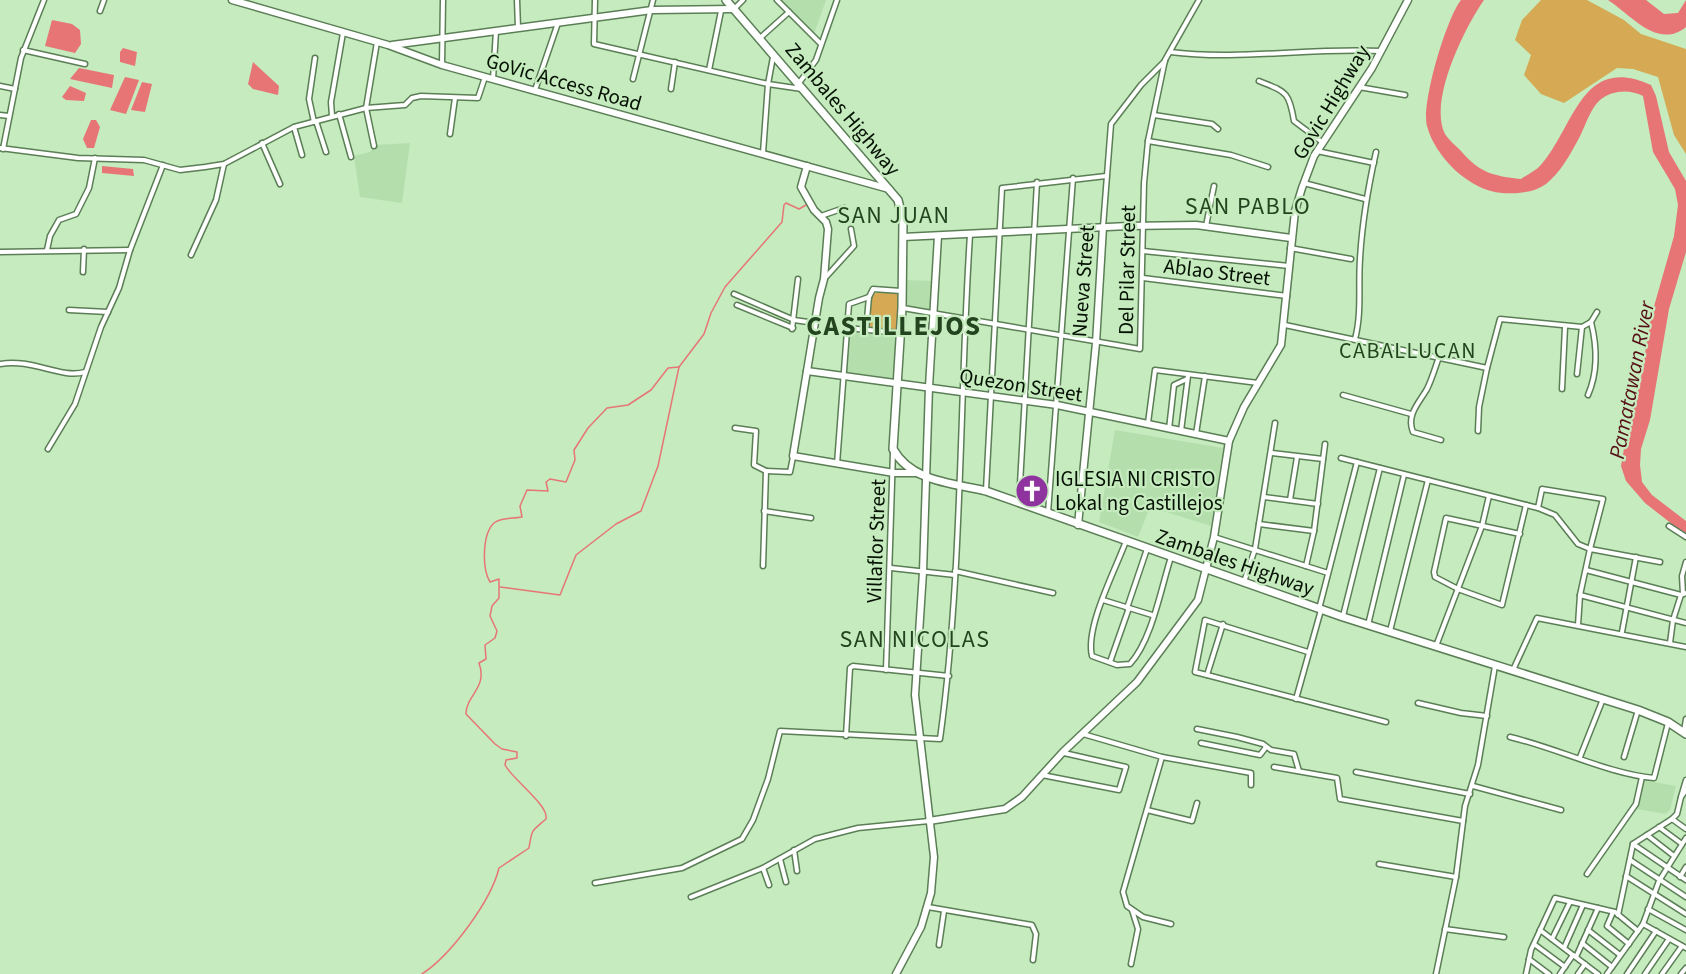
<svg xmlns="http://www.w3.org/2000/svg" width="1686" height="974" font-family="'Source Sans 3',sans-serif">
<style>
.built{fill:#b4dfad}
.green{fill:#d6a954}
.water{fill:#e77576}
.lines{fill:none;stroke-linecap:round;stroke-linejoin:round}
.stream{stroke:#e77576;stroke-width:1.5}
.street-casing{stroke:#5b7e56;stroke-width:7}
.secondary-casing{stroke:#5b7e56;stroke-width:9}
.primary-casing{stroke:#5b7e56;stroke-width:10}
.street{stroke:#fff;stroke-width:4}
.secondary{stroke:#fff;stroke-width:6}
.primary{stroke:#fff;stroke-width:7}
.labels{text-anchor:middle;stroke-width:4.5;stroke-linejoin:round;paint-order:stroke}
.street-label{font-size:21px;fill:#051103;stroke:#c5ebbe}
.poi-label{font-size:21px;fill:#051103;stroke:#c5ebbe;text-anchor:start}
.neighbourhood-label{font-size:22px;letter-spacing:1.5px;fill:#23441f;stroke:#c5ebbe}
.water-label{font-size:22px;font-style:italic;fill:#570f16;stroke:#c5ebbe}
.quarter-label{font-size:24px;letter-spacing:1.5px;fill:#23441f;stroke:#c5ebbe}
.district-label{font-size:27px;font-weight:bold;letter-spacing:1.5px;fill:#23441f;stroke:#c5ebbe}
</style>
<rect width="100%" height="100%" fill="#c5ebbe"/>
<!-- built -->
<g class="built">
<path d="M781,0H826L814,34Z"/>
<path d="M410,143L402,203L360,197L354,156L370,152L376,145Z"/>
<path d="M905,280L934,281L931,310L904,307Z"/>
<path d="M849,330L899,334L893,378L845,372Z"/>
<path d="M1115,430L1223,448L1211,526L1150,507L1138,537L1099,522Z"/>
<path d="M1643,780L1676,786L1670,810L1665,814L1637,809Z"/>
</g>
<!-- green -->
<g class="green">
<path d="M1541,0H1587L1624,20L1641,34L1686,49V154L1674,135L1658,77L1633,69L1617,68L1564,103L1541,94L1524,75L1531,55L1515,40L1522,20Z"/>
<path d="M875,293H898L897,331L869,329L870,297Z"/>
</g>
<!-- water -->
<g class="water">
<path d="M1461,0H1484C1465,27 1428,101 1445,134C1449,140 1456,146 1461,151C1480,173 1493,176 1521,179C1527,175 1535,171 1540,166C1575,127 1581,53 1651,85L1656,96L1669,152L1686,181V252L1669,309L1650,420L1641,449L1640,465L1642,482L1652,495L1686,521V535L1645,503L1626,481L1621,466L1628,425L1640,384L1651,317L1674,236L1678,205L1675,189L1653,152L1643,96C1630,89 1612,90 1600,100C1589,110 1585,128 1578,140C1570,155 1559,174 1546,184C1534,193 1516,194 1502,193C1470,191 1435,157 1427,126C1421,104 1446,19 1461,0Z"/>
<path d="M1608,0H1646L1664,14L1678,13L1686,0V27C1658,50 1631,15 1608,0Z"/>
<path d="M52,20L72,24L80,30L81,44L75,53L45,46Z"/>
<path d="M123,48L137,52L135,66L120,62V52Z"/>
<path d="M253,62L279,86L278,95L253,89L248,84Z"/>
<path d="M79,68L114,75L112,88L70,79Z"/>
<path d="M125,77L139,80L126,114L110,110Z"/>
<path d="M142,82L152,84L145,112L131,110Z"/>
<path d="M70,86L86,93L84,101L66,100L62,97Z"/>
<path d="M91,120H96L100,127L94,148H87L83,139Z"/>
<path d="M102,166L133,169L134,176L102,173Z"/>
</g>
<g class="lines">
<!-- stream -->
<g class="stream">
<path d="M500,587L560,595L576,555L616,524L641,511L658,466L679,367L704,334L711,313L725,287L782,222L784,205L786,203L799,209L806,205"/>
<path d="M422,974C451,955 491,901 499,868L529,848C532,829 531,832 546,819C549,805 513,780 505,765L506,760L517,758V752L502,749L495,744L466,714C466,695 488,688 479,663L486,659L485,645L495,638L497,631L490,616L492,606L499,598V579L490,582C482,569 482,534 494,523C501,517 513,519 522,517L520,506L527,490L548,491L546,482L550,479L566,482L575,460L574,450L588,428L607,408L628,405L651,390L668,368L679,367"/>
</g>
<defs>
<g id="street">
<path d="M517,0L518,28"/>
<path d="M595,0L594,44L768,84L802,89"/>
<path d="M777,0L821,44"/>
<path d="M734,9L743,0"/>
<path d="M100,11L104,0"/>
<path d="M760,38L789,12"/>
<path d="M23,50L85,64"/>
<path d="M1170,52C1240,61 1311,47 1381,51"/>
<path d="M442,65L443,0"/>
<path d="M709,70L721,11"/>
<path d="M493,79L496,31"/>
<path d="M633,79L653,0"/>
<path d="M1259,81C1286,92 1289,91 1294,121L1322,142"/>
<path d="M799,83L816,60L837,0"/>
<path d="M0,86L15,89"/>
<path d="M1359,87L1405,95"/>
<path d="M671,89L675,62"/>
<path d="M535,90L558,23"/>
<path d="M339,114L351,157"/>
<path d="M0,115L9,116"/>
<path d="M1154,115L1212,124L1218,129"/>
<path d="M332,116L331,102L343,33"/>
<path d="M316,121L326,152"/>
<path d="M314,122L309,99L315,58"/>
<path d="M294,127L302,155"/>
<path d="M450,134L455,98"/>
<path d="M1148,141L1231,155L1268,167"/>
<path d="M262,143L280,184"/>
<path d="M374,146L366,108L377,42"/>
<path d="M0,148L78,158L144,160L180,170L205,167L224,164L294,127L366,108L405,105L412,98L421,96L478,98L485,77"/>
<path d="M3,149L21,58L44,0"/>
<path d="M1317,151L1374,163"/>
<path d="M763,153L768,84L773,57"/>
<path d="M1304,183L1365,199"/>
<path d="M821,216L844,208"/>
<path d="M1206,226L1214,186"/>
<path d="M1103,227L1111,124L1141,85L1165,61"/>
<path d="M1290,248L1351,259"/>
<path d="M47,250L50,236L59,220L76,214L89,188L95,158"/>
<path d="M1143,251L1289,266"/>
<path d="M0,252L130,250"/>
<path d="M191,255L216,200L224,164"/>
<path d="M83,272L84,249"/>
<path d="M826,277L854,246L851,229"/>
<path d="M1143,278L1287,296"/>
<path d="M734,294L794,320L815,323"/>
<path d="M737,305L793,328"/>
<path d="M903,308L1140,349L1144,183L1148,141L1165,60L1199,0"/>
<path d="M69,310L108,312"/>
<path d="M1285,325L1487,368L1500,319L1582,327L1591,322L1597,312"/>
<path d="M847,328L900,333"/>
<path d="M792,329L798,279"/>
<path d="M866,330L869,297L873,289L901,291"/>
<path d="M1355,339C1362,313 1358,286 1360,259C1362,222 1368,188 1376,152"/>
<path d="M1439,357C1435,368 1432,379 1427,389C1419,403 1406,415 1413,432L1441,440"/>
<path d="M0,364C33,358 60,379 85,372"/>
<path d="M1577,374L1582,327"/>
<path d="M1562,389L1565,327"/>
<path d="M1343,395L1411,414"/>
<path d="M1588,395C1598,372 1597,346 1591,322"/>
<path d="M1148,423L1155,370L1258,383"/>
<path d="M735,428L756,431L754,465L766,471L763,566"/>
<path d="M1169,429L1174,385L1187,379"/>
<path d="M1181,431L1188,376"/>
<path d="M1478,431L1479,407L1487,368"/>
<path d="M1196,434L1205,376"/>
<path d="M48,449L75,404L101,327L119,288L130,250L163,165"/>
<path d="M1272,453L1323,459"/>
<path d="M1341,458L1538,508L1542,489L1603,499L1590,549L1578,544L1555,515L1538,508"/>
<path d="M837,464L849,304L869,297"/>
<path d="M766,471L790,472L793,457"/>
<path d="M986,490L1002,188L1106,176"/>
<path d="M1264,497L1318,504"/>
<path d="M1290,500L1297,457"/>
<path d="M1019,502L1037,182"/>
<path d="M764,511L811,518"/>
<path d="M1048,513L1073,178"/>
<path d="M1259,524L1314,531"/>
<path d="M1669,526L1686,537"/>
<path d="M1520,534L1446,518L1434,572L1435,577L1458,589L1502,605L1526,505"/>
<path d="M1214,537L1328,573"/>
<path d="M1126,541C1115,571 1085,627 1092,656L1117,665L1130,664C1152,640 1161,588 1171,557"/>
<path d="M1306,566L1314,531L1325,444"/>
<path d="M891,568L955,575"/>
<path d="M1586,570L1681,595L1686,593"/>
<path d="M955,571L1053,593"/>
<path d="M1244,582L1255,549L1275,423"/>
<path d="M1683,594L1682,576L1686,562"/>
<path d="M1580,595L1686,623"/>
<path d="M1103,600L1152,615"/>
<path d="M1127,608L1147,549"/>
<path d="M1319,609L1357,462"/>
<path d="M1343,616L1380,468"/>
<path d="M1223,624L1207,675L1386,722"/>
<path d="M1368,625L1404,475"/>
<path d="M1578,625L1580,595L1590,549L1660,562"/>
<path d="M1390,631L1428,480"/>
<path d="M1622,632L1636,557"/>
<path d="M1670,643L1673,620L1681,595"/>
<path d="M1436,646L1482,526L1489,496"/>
<path d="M1110,662L1129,608"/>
<path d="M886,670L893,452"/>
<path d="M1513,670L1537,618L1686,647"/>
<path d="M1207,675L1195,672L1205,620L1308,652"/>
<path d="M1296,699L1321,610"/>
<path d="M1418,703L1461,713L1487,716"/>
<path d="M1197,729L1237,737L1263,744L1271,750L1294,754L1299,771"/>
<path d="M1684,731L1686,719"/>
<path d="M1083,734L1162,757L1123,892L1127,906L1143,917L1171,924"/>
<path d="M846,736L850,668L853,666L949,676"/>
<path d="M1510,737C1557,748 1609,774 1654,778L1668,723"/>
<path d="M1201,743L1260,755L1266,747"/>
<path d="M1162,757L1251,773V785"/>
<path d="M1580,757L1603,699"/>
<path d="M1624,757L1638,710"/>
<path d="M1274,767L1337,778L1340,799L1463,821"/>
<path d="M1356,772L1470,794"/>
<path d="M1042,775L1119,790L1126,767L1064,753"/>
<path d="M1686,780L1681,797L1686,790"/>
<path d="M1473,786L1561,810"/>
<path d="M1681,797L1677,814L1672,819L1686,829"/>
<path d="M1147,810L1192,821L1197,803"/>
<path d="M1672,819L1633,844L1686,880"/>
<path d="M1659,827L1682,844"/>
<path d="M1647,835L1674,856"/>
<path d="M794,850L797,871"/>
<path d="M780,859L786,882"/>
<path d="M1630,860L1686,897"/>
<path d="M1379,864L1456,877"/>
<path d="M763,868L769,885"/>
<path d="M1587,874L1636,804L1642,777"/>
<path d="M1626,876L1686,914"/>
<path d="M1680,877L1686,867"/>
<path d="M595,883L682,868L742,839L753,820L768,779L780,731L940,739C963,572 959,403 970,235"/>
<path d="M691,897L763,868L815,839L858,828L929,821"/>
<path d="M928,907L1032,925L1036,934L1033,960"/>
<path d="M1648,909L1686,930"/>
<path d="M1613,912L1607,926L1629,944"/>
<path d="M1618,915L1633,844"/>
<path d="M1643,924L1686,948"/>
<path d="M1445,929L1504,937"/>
<path d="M1540,930L1598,974"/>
<path d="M1588,930L1620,955"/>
<path d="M1552,939L1570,902"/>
<path d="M1582,943L1612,967"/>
<path d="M1534,944L1565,967"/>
<path d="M939,945L944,911"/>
<path d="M1564,948L1583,905"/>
<path d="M1576,957L1598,908"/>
<path d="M1529,959L1549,974"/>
<path d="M1131,964L1138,929L1132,910"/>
<path d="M1436,974L1456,877L1465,806L1478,765L1495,666"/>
<path d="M1526,974L1531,950L1555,898L1615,912L1638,931"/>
<path d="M1560,974L1573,955"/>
<path d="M1578,974L1585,964"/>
<path d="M1607,974L1643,924L1659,881L1686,838"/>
<path d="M1627,974L1656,931"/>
<path d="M1645,974L1669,939"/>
<path d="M1662,974L1682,946"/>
<path d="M1681,974L1686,968"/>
</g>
<g id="secondary">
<path d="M232,0L388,45L442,65L889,189"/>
<path d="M392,45L652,10L734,9"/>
<path d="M807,166L801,187L814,210L826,222L828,229L824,279L819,298L793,456L894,473H916"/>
<path d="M903,237L1128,226L1196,225L1291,238"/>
<path d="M807,371L1057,405L1229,441"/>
<path d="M1078,525L1096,343L1103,227"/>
<path d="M929,821L1005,809L1022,797L1063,752L1137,682L1198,600L1214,537L1229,441L1244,407L1281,345L1295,211L1302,188L1314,156L1372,68L1408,0"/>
<path d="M896,974L921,927L931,893L934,857L915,695L923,572L929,387L938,236"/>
</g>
<path id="primary" d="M726,0L898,200L903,221L902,308L893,449C911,482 953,483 986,491L1343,617L1638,710L1668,722L1686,734"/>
</defs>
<!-- street casing -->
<use href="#street" class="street-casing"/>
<!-- secondary casing -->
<use href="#secondary" class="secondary-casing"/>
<!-- primary casing -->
<use href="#primary" class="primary-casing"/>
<!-- street -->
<use href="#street" class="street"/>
<!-- secondary -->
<use href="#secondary" class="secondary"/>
<!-- primary -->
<use href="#primary" class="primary"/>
</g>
<!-- icons -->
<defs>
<symbol id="church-disc" viewBox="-11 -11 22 22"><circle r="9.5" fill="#8f349f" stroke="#c5ebbe"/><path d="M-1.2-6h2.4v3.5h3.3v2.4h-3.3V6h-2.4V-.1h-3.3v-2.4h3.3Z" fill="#fff"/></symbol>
</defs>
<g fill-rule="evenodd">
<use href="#church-disc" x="1013" y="472" width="38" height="38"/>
</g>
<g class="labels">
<!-- street labels -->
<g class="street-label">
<text transform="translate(564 82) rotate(16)" y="7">GoVic Access Road</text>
<text transform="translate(1331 102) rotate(-59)" y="7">Govic Highway</text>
<text transform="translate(843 109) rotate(50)" y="7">Zambales Highway</text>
<text transform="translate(1127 270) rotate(-89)" y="7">Del Pilar Street</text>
<text transform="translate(1217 272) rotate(7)" y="7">Ablao Street</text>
<text transform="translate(1083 281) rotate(-86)" y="7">Nueva Street</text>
<text transform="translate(1021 385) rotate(9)" y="7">Quezon Street</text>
<text transform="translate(876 541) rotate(-88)" y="7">Villaflor Street</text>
<text transform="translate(1235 562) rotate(19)" y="7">Zambales Highway</text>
</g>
<!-- poi labels -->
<g class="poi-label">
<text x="1055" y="486">IGLESIA NI CRISTO<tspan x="1055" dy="24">Lokal ng Castillejos</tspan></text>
</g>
<!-- neighbourhood labels -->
<g class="neighbourhood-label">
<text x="1408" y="358">CABALLUCAN</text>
</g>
<!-- water labels -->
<g class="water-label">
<text transform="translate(1631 380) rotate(-79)" y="8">Pamatawan River</text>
</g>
<!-- quarter labels -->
<g class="quarter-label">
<text x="1248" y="214">SAN PABLO</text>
<text x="894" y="223">SAN JUAN</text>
<text x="915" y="647">SAN NICOLAS</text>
</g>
<!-- district labels -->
<g class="district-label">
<text x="894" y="335">CASTILLEJOS</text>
</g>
</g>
</svg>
